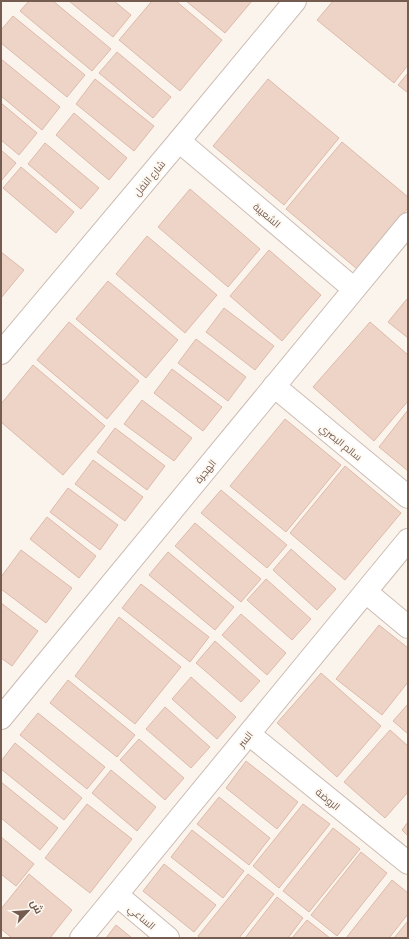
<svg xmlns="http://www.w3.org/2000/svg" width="409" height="939" font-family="Barlow,Cairo,sans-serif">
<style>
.building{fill:#edd4c7;stroke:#debaa9}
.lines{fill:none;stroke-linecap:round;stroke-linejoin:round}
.minor-casing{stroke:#ccbcb3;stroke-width:24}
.minor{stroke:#fff;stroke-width:22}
.labels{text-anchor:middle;stroke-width:4;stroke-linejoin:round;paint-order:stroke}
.street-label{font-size:10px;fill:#745c51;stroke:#fdf9f2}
</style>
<rect width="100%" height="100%" fill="#fbf4ec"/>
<!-- building -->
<g class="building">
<path d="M29,1H53L111,49L92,71L20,11Z"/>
<path d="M69,1H114L131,15L113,37Z"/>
<path d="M152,1H176L222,40L180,91L119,40Z"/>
<path d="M186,1H252L225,33Z"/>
<path d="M333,1H406L408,3V65L394,83L317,20Z"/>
<path d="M13,16L85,75L67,97L1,43V30Z"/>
<path d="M117,52L171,97L153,118L99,73Z"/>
<path d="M1,59L60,107L42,130L1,96Z"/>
<path d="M408,73V93L398,85Z"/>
<path d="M95,79L154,126L134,151L76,104Z"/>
<path d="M268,79L339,138L284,205L213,146Z"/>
<path d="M1,103L37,133L19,155L1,140Z"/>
<path d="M74,113L127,158L109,180L56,135Z"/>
<path d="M342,142L408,197V208L357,269L286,209Z"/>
<path d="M45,143L99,188L81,209L28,164Z"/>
<path d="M1,150L16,163L1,181Z"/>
<path d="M21,167L74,212L56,233L3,188Z"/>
<path d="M190,189L260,249L228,287L158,227Z"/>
<path d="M147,236L217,295L185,333L116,274Z"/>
<path d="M269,250L321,295L282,341L230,296Z"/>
<path d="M1,252L24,270L1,298Z"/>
<path d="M108,281L178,340L146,378L76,319Z"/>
<path d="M407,299L408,300V338L388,322Z"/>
<path d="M224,308L274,346L255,370L206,332Z"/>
<path d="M69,322L139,381L107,419L37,360Z"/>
<path d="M370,322L408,355V401L374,441L313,387Z"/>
<path d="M196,339L246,377L228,401L178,363Z"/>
<path d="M33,365L105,426L63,475L1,422V404Z"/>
<path d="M172,369L222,407L203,431L154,393Z"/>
<path d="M142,400L192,438L174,461L124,424Z"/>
<path d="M408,410V471L379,447Z"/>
<path d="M285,419L341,465L286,532L230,486Z"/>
<path d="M115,428L165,466L147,490L97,452Z"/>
<path d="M93,460L143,497L125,521L75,484Z"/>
<path d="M345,466L401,513L345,580L290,533Z"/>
<path d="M68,488L118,525L100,550L50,512Z"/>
<path d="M221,490L287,545L267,568L201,513Z"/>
<path d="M47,517L96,556L79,578L30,539Z"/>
<path d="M195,523L261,579L241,602L175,546Z"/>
<path d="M291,549L336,589L317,610L273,570Z"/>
<path d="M21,550L72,588L46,623L1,589V577Z"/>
<path d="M168,552L234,607L215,630L149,575Z"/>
<path d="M266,579L311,619L292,640L247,600Z"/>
<path d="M141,584L209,637L190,662L122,608Z"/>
<path d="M1,603L38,631L12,666L1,658Z"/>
<path d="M241,614L286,653L267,675L222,635Z"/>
<path d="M119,617L181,667L135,724L75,676Z"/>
<path d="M379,625L408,648V682L382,715L336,679Z"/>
<path d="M215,641L260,681L241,702L196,663Z"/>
<path d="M321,673L381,726L337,777L277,723Z"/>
<path d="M191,677L236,717L217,739L172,699Z"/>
<path d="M68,680L135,735L117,757L50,703Z"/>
<path d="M408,704V734L393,721Z"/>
<path d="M165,707L210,747L191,768L146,729Z"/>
<path d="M38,713L105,767L87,789L20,735Z"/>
<path d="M390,730L408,746V792L385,818L344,782Z"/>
<path d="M139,739L184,778L165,800L120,760Z"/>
<path d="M15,743L82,798L64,820L1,769V761Z"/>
<path d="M246,761L298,802L277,829L226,788Z"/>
<path d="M111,770L156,807L137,831L92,793Z"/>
<path d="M1,782L58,828L40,850L1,818Z"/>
<path d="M219,797L270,838L249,865L197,824Z"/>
<path d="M87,804L132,839L90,893L45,858Z"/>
<path d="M303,804L330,824L279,888L253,866Z"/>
<path d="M408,822V836L402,830Z"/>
<path d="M333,828L360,849L309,912L283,891Z"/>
<path d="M192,830L244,871L223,898L171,857Z"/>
<path d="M1,837L34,864L16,886L1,874Z"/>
<path d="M361,852L387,873L337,936L311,915Z"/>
<path d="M164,864L216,905L194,932L143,891Z"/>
<path d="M29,874L72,910L50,938H12L1,929V909Z"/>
<path d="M248,874L274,894L239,938H200L198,936Z"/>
<path d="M392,880L408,893V914L389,938H346Z"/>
<path d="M277,897L303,918L288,938H245Z"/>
<path d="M307,920L330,938H292Z"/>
<path d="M408,921V938H394Z"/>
<path d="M116,925L132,938H106Z"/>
</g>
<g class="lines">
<defs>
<g id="minor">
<path d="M179,141L354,289"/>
<path d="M1,353L179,141L295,1"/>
<path d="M274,386L408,497"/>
<path d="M366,592L408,627"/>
<path d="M1,718L408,224"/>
<path d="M249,734L408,863"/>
<path d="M117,895L168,938"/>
<path d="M81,938L408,540"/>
</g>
</defs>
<!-- minor casing -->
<use href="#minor" class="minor-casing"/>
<!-- minor -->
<use href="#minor" class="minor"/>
</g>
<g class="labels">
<!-- street labels -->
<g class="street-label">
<text transform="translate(149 178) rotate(-50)" y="4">شارع النفل</text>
<text transform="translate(267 215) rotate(40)" y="4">الشعيبة</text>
<text transform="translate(341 442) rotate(39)" y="4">سالم البصري</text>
<text transform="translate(205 471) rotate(-51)" y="4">الهجرة</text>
<text transform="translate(245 739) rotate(-51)" y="4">السر</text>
<text transform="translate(328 799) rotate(39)" y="4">الروضة</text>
<text transform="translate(142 917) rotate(40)" y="4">الساعي</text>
</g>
</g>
<!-- border -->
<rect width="409" height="939" fill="none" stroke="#745c51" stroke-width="4"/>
<!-- north arrow -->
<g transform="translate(28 911) rotate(64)" stroke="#fdf9f2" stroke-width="3" paint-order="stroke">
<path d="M0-3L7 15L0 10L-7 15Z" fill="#745c51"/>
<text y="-6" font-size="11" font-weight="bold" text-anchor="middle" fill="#745c51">ش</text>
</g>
</svg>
